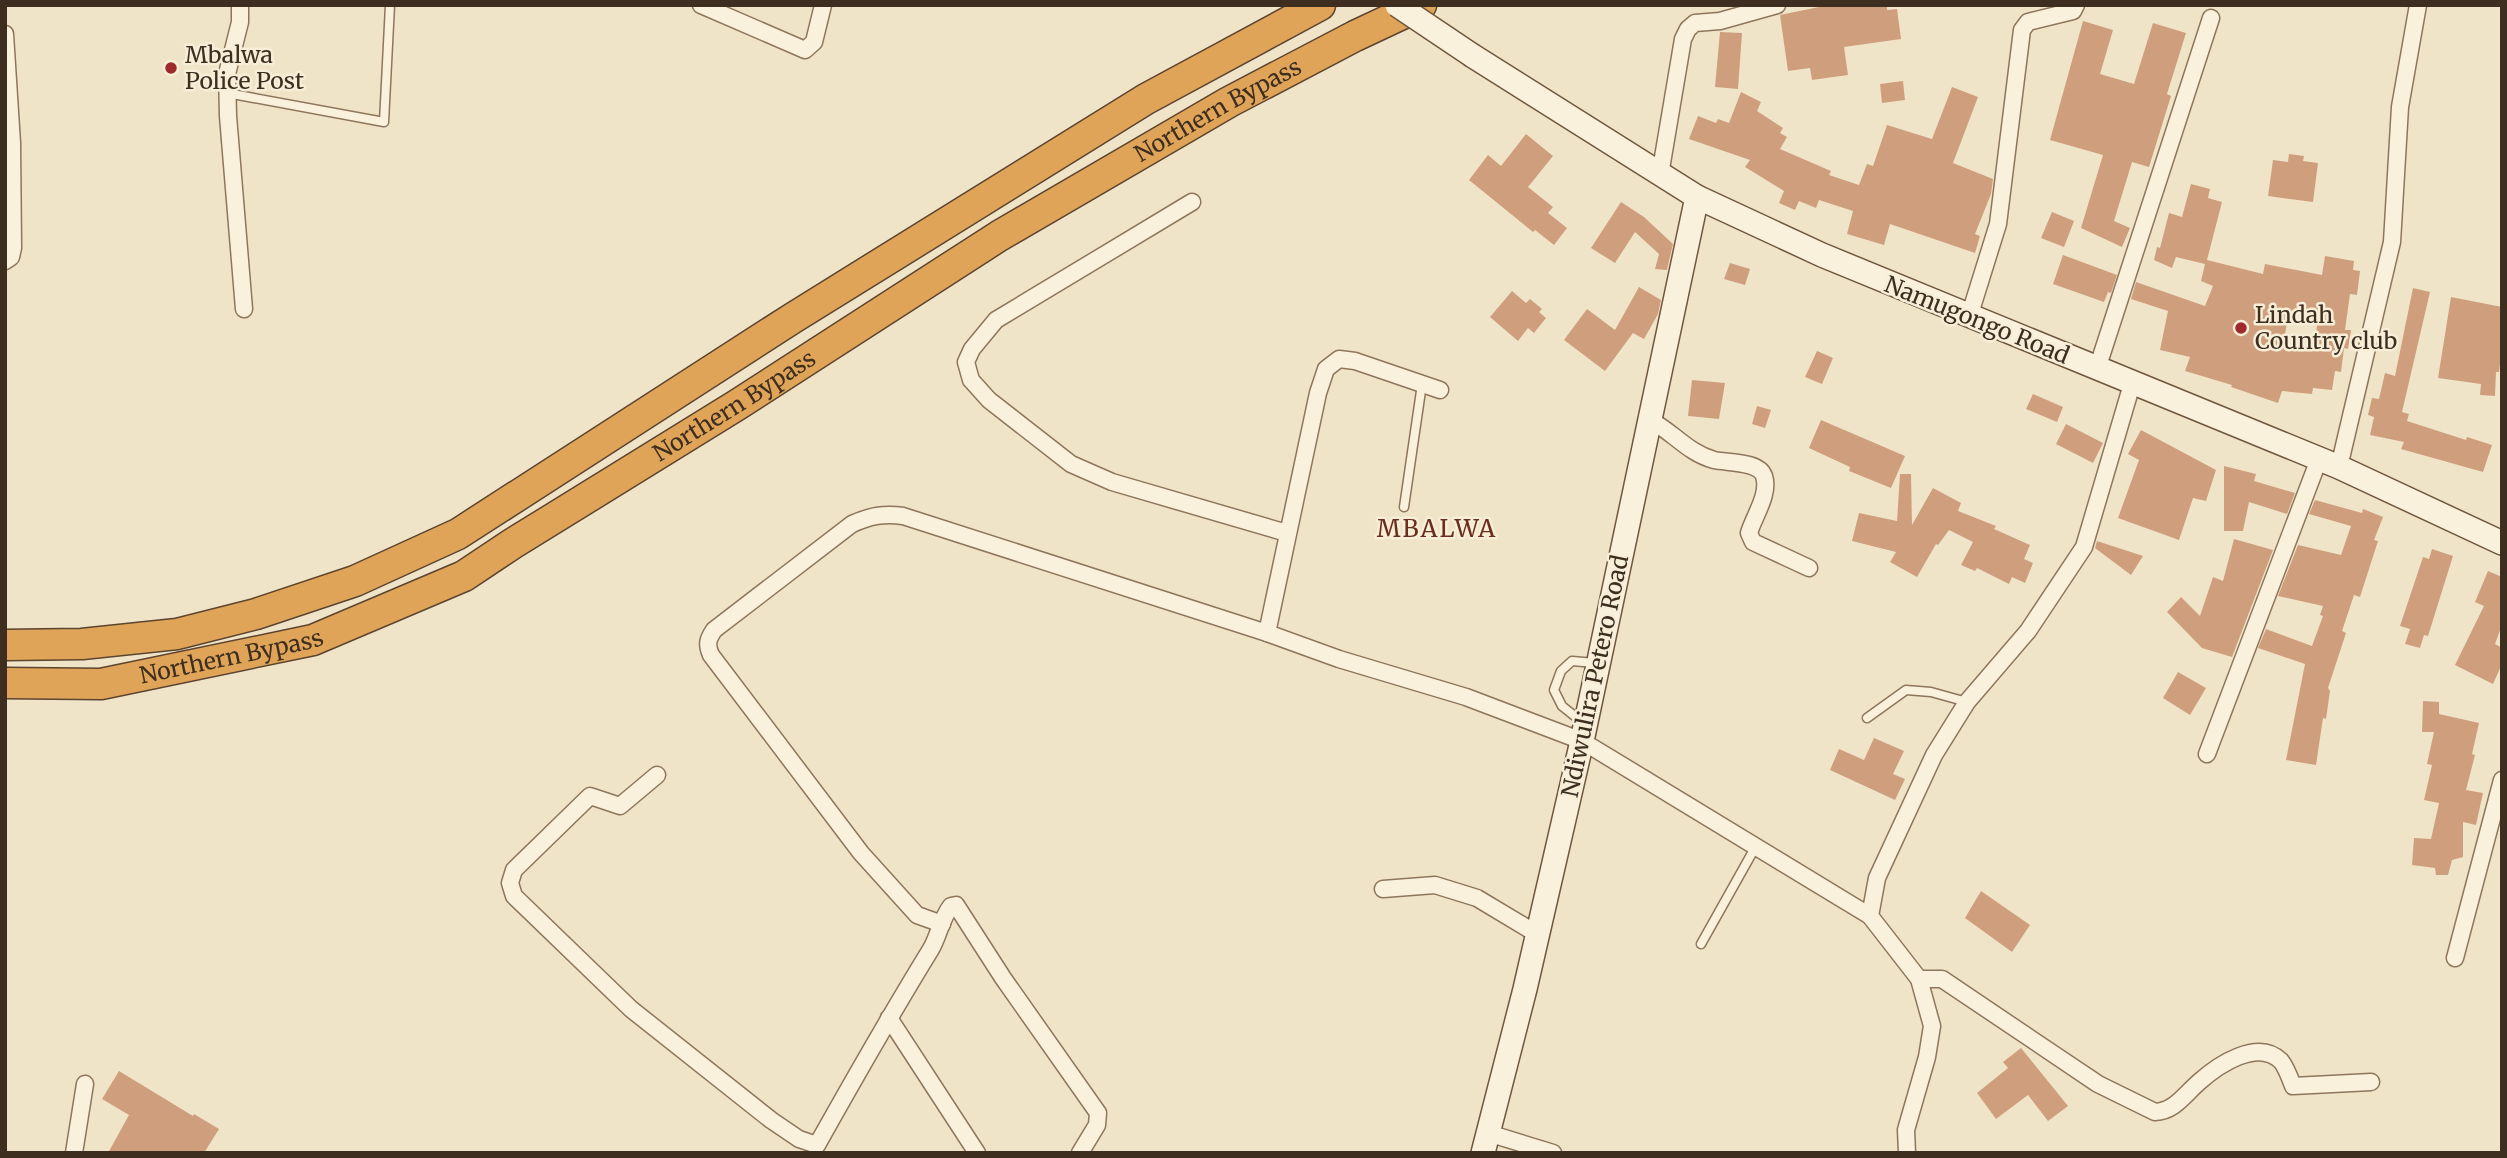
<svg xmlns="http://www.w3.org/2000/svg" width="2507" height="1158" font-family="Merriweather,serif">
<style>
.building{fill:#cf9f7d;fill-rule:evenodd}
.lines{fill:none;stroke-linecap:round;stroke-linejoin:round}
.lane-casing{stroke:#8d765c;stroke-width:11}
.street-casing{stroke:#8d765c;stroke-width:19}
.secondary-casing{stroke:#6f573f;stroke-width:26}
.highway-casing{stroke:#5b4430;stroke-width:33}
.lane{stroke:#faf1dc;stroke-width:8}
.street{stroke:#faf1dc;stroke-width:16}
.secondary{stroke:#faf1dc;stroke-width:23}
.highway{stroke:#e0a458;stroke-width:30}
.secondary-bridge-casing{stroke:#6f573f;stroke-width:26;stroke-linecap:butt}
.secondary-bridge{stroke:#faf1dc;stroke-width:23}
.poi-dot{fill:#9e2a2b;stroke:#f7eed8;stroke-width:2.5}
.labels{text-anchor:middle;stroke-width:5;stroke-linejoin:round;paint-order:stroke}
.poi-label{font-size:23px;fill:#3d2e20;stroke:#f7eed8;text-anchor:start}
.street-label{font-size:23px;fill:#3d2e20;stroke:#f7eed8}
.neighbourhood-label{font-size:24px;letter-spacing:2px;fill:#6b2e1e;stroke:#f7eed8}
</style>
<rect width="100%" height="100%" fill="#f0e4c8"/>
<!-- building -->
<g class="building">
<path d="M1819,5H1887V10L1897,9L1901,39L1844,47L1848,75L1812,80L1810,68L1788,71L1780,15L1819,7Z"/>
<path d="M2083,21L2113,30L2100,74L2134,84L2153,23L2186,33L2167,94L2171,96L2149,167L2132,162L2114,221L2130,228L2122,247L2081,228L2103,155L2050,140Z"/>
<path d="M1720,32L1742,33L1738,89L1715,87Z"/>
<path d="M1903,81L1905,100L1882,103L1880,84Z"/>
<path d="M1952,87L1978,97L1953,163L1993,179L1991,194L1975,234L1980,236L1975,253L1890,224L1884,245L1847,234L1853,211L1819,200L1816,208L1799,201L1795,210L1779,203L1784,191L1745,167L1750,160L1689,139L1698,116L1716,123L1718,119L1729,123L1741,92L1761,102L1757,111L1783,128L1780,133L1787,137L1780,149L1831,171L1829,175L1859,185L1867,164L1873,166L1887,125L1932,139Z"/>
<path d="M1526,134L1553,156L1528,187L1553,207L1548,213L1567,228L1554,245L1535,230L1533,232L1469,180L1488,155L1501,166Z"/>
<path d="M2289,154L2304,156L2303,161L2318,163L2313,202L2268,196L2273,160L2288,162Z"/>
<path d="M2191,184L2210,189L2208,198L2222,202L2207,260L2263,274L2265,264L2322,275L2325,256L2354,261L2353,270L2360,271L2357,295L2350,294L2345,330H2351L2348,349L2344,348L2341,372L2335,371L2332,390L2313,388L2312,394L2282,391L2278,403L2231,387L2232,385L2185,371L2190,357L2160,350L2168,311L2131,299L2136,282L2205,306L2213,286L2201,281L2205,264L2176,257L2172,268L2154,260L2157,247L2160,248L2169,213L2182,217ZM2289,312L2318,318L2314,349L2283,345Z"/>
<path d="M1621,202L1644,217L1673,244L1667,270L1655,269L1659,254L1635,232L1615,263L1591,248Z"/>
<path d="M2052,212L2074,221L2064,247L2041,238Z"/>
<path d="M2063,255L2117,275L2111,293L2108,292L2104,302L2053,284Z"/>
<path d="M1730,263L1750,269L1745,285L1724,279Z"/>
<path d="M1639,287L1661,300L1658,314L1644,339L1633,333L1605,371L1564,340L1587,309L1615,330Z"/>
<path d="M2413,288L2430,292L2402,412L2409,414L2407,421L2466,440L2467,437L2492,445L2483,472L2401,449L2404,442L2370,435L2374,417L2368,415L2372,398L2379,399L2385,373L2395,376Z"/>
<path d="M1512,291L1526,303L1530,299L1542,309L1539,312L1546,318L1534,333L1528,328L1518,341L1490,317Z"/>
<path d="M2451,297L2502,307V348L2499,372H2496L2495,396L2480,395L2481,384L2438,378Z"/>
<path d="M1817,351L1833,358L1822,384L1805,377Z"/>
<path d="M1692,380L1725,383L1719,419L1688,416Z"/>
<path d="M2033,394L2063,407L2057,422L2026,409Z"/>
<path d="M1757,406L1771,410L1765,428L1752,424Z"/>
<path d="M1821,420L1905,456L1891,488L1849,471L1850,467L1809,448Z"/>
<path d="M2066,424L2103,443L2093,463L2056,444Z"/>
<path d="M2141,430L2216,470L2206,501L2193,498L2179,540L2118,518L2139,460L2128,454Z"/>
<path d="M2224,466L2256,474L2254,481L2295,493L2287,514L2249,502L2243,531H2224Z"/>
<path d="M1900,474H1911L1912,525L1933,488L1961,503L1958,511L1996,526L1994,529L2030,545L2024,559L2033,563L2025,583L2012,577L2009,584L1977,568L1975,571L1961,565L1973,542L1949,530L1938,545L1936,544L1917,577L1890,562L1896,552L1852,541L1859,513L1897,521Z"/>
<path d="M2315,500L2362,513L2363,509L2383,517L2374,540L2378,541L2360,597L2354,595L2342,631L2346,633L2328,688L2330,691L2326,719L2323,718L2316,765L2286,760L2305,664L2258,648L2266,629L2312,646L2323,616L2320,615L2323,606L2278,596L2298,545L2341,555L2351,526L2309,514Z"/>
<path d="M2234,539L2273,550L2232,657L2202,648L2167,612L2181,597L2200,616L2213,577L2223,581Z"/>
<path d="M2097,541L2143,556L2131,575L2095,548Z"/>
<path d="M2432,549L2453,556L2428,636L2424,635L2420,648L2405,644L2410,629L2400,626L2423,557L2429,559Z"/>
<path d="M2488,571L2502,577V625L2495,644L2502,648V664L2493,684L2455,665L2484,606L2475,602Z"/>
<path d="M2178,672L2206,688L2190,715L2163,698Z"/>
<path d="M2423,701L2439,702V714L2479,723L2472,754L2475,755L2466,790L2483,793L2476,825L2463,822V857L2452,860L2448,875H2436L2435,868L2412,865L2414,838L2431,839L2439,803L2424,800L2432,765L2427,764L2434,732H2422Z"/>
<path d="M1874,738L1904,751L1893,774L1905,779L1895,800L1830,770L1839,749L1864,760Z"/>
<path d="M1981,891L2030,925L2012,952L1965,918Z"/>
<path d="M2021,1048L2068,1106L2048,1121L2028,1095L1996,1119L1977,1093L2008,1068L2003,1062Z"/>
<path d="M119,1071L193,1116L194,1114L219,1129L204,1153H108L129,1115L102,1099Z"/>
</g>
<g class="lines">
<defs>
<g id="lane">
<path d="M227,93L384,122L390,5"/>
<path d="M1404,507L1422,384"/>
<path d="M1867,718L1906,690L1931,692L1967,702"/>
<path d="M1582,722L1562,706L1554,690L1561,671L1572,661L1595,663"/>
<path d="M1701,944L1756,846"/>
</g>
<g id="street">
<path d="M240,5V22L227,74L228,116L244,309"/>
<path d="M701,5L805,50L814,42L823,5"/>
<path d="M5,34L12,143L13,248L11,257L5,261"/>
<path d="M1660,175L1683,39L1688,29L1695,23L1720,21L1777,5"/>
<path d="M1192,202L996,320L972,349L966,362L971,380L989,400L1071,464L1112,482L1287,533"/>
<path d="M1969,317L1998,224L2022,30L2028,22L2073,11L2076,5"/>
<path d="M2097,369L2211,18"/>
<path d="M1440,390L1355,361L1339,359L1326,369L1318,393L1267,633L1339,659L1466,697L1582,741L1870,916"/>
<path d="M1650,420C1673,432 1688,453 1714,460C1728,463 1759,461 1764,476C1770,494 1754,516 1749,533L1753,542L1809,568"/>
<path d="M2339,467L2392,242L2400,107L2418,5"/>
<path d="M2207,754L2319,459"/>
<path d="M657,775L620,806L590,796L514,870L510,883L514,896L631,1009L771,1120L799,1139L817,1145C854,1079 891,1014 931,949C939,935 941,919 951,906L956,905L1003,978L1098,1113L1097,1125L1080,1153"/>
<path d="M1383,889L1435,885L1477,898L1537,934"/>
<path d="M942,924L917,915L861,853L711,655C706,644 708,639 714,630L852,524C870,516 884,513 903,516L1267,633"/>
<path d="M2455,958L2502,780"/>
<path d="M1919,979H1942L2098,1084L2155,1112C2175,1111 2185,1094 2199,1082C2218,1065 2258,1038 2281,1061C2286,1067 2290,1078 2293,1086L2371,1082"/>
<path d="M889,1018L977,1153"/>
<path d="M1488,1133L1553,1153"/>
<path d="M74,1153L85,1084"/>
<path d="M1907,1153L1906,1130L1927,1057L1932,1026L1919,979L1870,916L1877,878L1934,755L1967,702L2028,631L2084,547L2132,384"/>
</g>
<g id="secondary">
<path d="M1473,56L1697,197L1822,255L2339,467L2502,543"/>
<path d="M1483,1153L1525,989L1582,741L1697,197"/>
</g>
<g id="highway">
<path d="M5,645L82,644L177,634L256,614L355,581L458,534L793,318L1146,99L1320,5"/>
<path id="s1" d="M5,683L101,684L313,640L464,576L512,544L737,405L999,236L1229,102L1355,36L1421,5"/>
</g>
</defs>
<!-- lane casing -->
<use href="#lane" class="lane-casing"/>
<!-- street casing -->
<use href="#street" class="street-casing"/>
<!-- secondary casing -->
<use href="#secondary" class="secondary-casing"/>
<!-- highway casing -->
<use href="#highway" class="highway-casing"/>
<!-- lane -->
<use href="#lane" class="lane"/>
<!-- street -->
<use href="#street" class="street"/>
<!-- secondary -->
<use href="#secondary" class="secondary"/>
<!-- highway -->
<use href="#highway" class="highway"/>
<defs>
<path id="secondary-bridge" d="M1397,5L1473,56"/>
</defs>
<!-- secondary-bridge casing -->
<use href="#secondary-bridge" class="secondary-bridge-casing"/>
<!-- secondary-bridge -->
<use href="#secondary-bridge" class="secondary-bridge"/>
</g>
<!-- markers -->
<g class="poi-dot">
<circle cx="171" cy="68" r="7"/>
<circle cx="2241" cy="328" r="7"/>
</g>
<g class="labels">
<!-- poi labels -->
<g class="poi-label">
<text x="185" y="63">Mbalwa<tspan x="185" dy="26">Police Post</tspan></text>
<text x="2255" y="323">Lindah<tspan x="2255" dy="26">Country club</tspan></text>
</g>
<!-- street labels -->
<g class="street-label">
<text dy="8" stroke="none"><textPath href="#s1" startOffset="1363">Northern Bypass</textPath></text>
<text transform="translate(1977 320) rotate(22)" y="8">Namugongo Road</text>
<text dy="8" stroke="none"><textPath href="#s1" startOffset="796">Northern Bypass</textPath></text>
<text dy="8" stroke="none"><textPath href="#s1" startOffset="229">Northern Bypass</textPath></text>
<text transform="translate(1595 676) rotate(-78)" y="8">Ndiwulira Petero Road</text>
</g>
<!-- neighbourhood labels -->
<g class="neighbourhood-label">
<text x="1437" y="537">MBALWA</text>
</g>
</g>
<!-- border -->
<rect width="2507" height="1158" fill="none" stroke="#3d2e20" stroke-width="14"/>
</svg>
